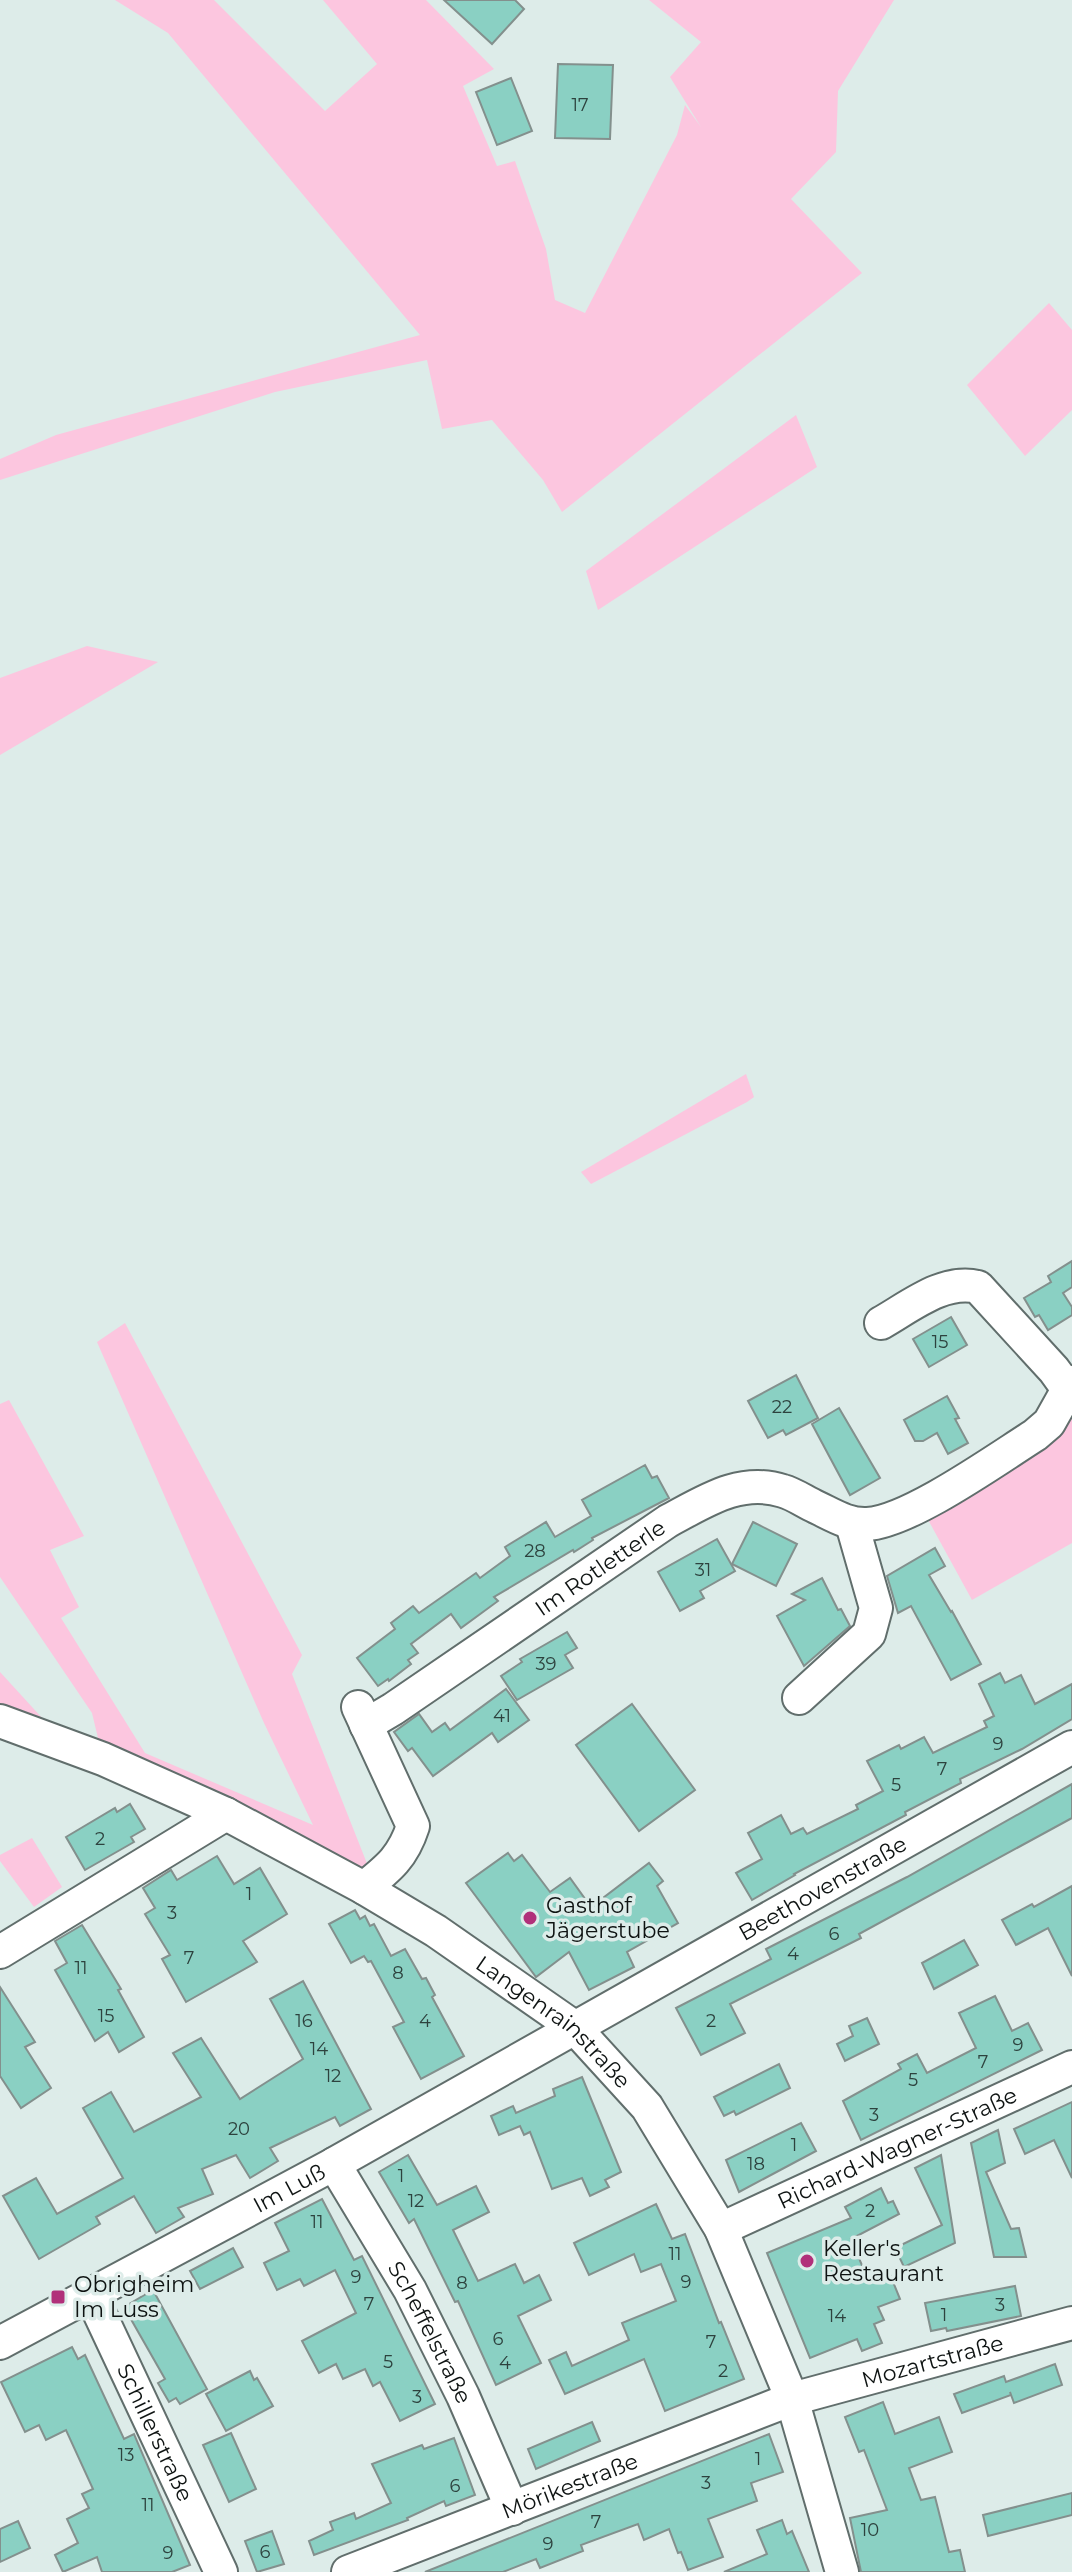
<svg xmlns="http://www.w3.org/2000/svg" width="1072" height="2572" font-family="Montserrat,sans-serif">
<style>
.green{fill:#fcc6df}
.building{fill:#8ad0c3;stroke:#83908d;stroke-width:2}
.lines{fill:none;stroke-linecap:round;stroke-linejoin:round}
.minor-casing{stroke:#616e6c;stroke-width:36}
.minor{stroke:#fff;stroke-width:32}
.poi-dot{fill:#b1307a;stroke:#ddece9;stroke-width:3}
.labels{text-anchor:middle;stroke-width:7;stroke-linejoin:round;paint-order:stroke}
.number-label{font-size:18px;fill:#2d423e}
.street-label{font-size:22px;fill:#0e1312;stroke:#ddece9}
.poi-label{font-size:22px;fill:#0e1312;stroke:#ddece9;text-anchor:start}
</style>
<rect width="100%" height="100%" fill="#ddece9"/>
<!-- green -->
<g class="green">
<path d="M115,0H214L325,111L377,64L323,0H426L494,69L463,86L497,166L515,161L546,249L555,300L585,313L677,135L685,105L701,127L670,77L701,42L649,0H894L838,91L836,152L791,199L862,273L562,512L543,480L492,420L442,429L427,360L275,392L0,480V459L56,435L420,335L168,33Z"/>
<path d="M1049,303L1072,330V410L1025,456L967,385Z"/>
<path d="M796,415L817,467L598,610L586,571Z"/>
<path d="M87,646L158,662L0,755V678Z"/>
<path d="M746,1074L754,1097L747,1102L591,1184L581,1172Z"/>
<path d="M125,1323L302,1655L292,1674L368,1866L413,1826L364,1888L103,1759L92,1713L0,1577V1404L9,1400L84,1536L50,1550L79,1607L61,1618L145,1753L313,1825L264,1723L97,1342Z"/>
<path d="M1072,1395V1543L972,1600L920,1505Z"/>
<path d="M0,1672L54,1731L0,1713Z"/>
<path d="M32,1838L62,1887L34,1907L0,1861V1855Z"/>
</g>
<!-- building -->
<g class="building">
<path d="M444,0H515L524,9L492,44Z"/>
<path d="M558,64L613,65L610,139L555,138Z"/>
<path d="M511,78L532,131L497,145L476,92Z"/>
<path d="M1072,1261V1287L1063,1293L1072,1307V1315L1048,1330L1039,1315L1035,1317L1024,1298L1051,1282L1048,1276Z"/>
<path d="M951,1317L967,1345L929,1367L913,1339Z"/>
<path d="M796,1375L818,1418L786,1435L783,1430L768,1438L748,1401Z"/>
<path d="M947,1396L959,1418L955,1419L968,1443L948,1454L937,1433L923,1441H915L904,1420Z"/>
<path d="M839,1408L880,1478L850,1495L812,1424Z"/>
<path d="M645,1465L652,1478L657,1476L669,1498L592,1538L593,1540L574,1552L573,1550L494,1597L498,1601L461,1628L451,1614L411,1644L418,1653L408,1660L411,1664L389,1681L388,1679L378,1686L357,1658L395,1629L391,1623L413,1606L419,1613L476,1573L480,1578L510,1556L505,1547L546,1522L555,1537L591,1516L582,1500Z"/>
<path d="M753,1522L797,1544L776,1586L732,1564Z"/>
<path d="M717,1539L735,1571L700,1591L704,1598L680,1611L658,1572Z"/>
<path d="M935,1548L945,1566L929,1575L951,1612L952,1611L981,1664L951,1680L911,1606L898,1613L887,1576Z"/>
<path d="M822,1578L838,1610L841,1609L850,1626L804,1666L777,1616L805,1600L792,1594Z"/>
<path d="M567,1632L577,1648L565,1655L573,1668L517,1700L501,1676L522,1662L520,1659Z"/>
<path d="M1000,1673L1005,1683L1021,1675L1035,1704L1072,1684V1719L1022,1749L960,1779L961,1783L905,1812L906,1815L794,1874L795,1875L752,1900L736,1873L762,1859L748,1833L781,1815L791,1834L803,1828L807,1834L858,1809L856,1805L883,1791L867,1761L899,1745L901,1749L924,1737L933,1753L987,1727L984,1721L994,1716L979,1684Z"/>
<path d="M506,1689L529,1720L498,1742L492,1733L433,1776L412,1748L408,1751L394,1732L419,1714L432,1732L445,1723L450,1730Z"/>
<path d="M632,1704L695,1790L639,1831L576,1745Z"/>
<path d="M1072,1784V1818L859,1934L861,1938L730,2004L745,2033L701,2055L676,2008L771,1959L766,1949L907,1877Z"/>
<path d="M130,1804L145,1829L131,1837L134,1842L85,1870L66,1837L115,1808L117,1812Z"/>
<path d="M508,1853L514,1861L522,1855L550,1892L570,1878L591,1907L649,1863L663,1881L657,1886L678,1923L627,1952L634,1967L589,1990L569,1952L536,1977L466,1883Z"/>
<path d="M217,1856L234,1884L260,1868L287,1914L243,1941L257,1962L186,2002L162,1959L170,1955L145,1914L155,1908L143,1888L171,1870L177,1880Z"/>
<path d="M1072,1886V1976L1048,1928L1016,1945L1002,1920L1032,1904L1034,1907Z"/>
<path d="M355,1910L360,1919L365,1916L370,1926L374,1924L391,1956L405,1949L422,1979L426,1978L435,1995L432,1997L464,2056L421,2079L393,2027L404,2022L371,1961L368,1962L364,1956L351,1963L329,1924Z"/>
<path d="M82,1925L121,1989L118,1990L144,2037L119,2052L108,2032L95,2041L55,1970L67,1963L55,1941Z"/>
<path d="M964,1940L978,1965L934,1989L922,1963Z"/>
<path d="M303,1981L371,2109L340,2126L335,2117L270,2148L278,2161L250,2178L236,2155L202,2169L213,2194L178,2208L184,2217L156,2233L134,2196L96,2217L100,2224L39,2259L3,2196L36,2178L57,2214L123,2178L83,2108L111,2092L134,2132L201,2097L173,2053L201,2038L240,2099L303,2059L270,1999Z"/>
<path d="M0,1987L35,2042L25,2047L51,2088L21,2108L0,2076Z"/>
<path d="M995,1996L1012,2031L1028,2023L1042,2050L861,2140L843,2101L901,2069L898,2064L917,2054L927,2073L976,2048L959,2013Z"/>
<path d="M867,2018L879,2044L845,2061L837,2044L853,2036L849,2026Z"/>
<path d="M779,2064L790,2088L736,2115L734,2111L724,2116L714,2097Z"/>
<path d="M582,2077L621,2172L605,2180L609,2187L590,2196L582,2178L552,2189L530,2132L524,2135L520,2126L499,2135L491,2116L513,2106L516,2113L555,2096L553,2089Z"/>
<path d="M1072,2102V2178L1054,2140L1025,2154L1014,2129Z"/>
<path d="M801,2123L816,2151L739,2192L726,2160Z"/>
<path d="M998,2130L1005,2163L986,2172L1011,2229L1019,2228L1026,2257H994L971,2143Z"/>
<path d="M408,2155L437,2205L476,2186L489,2212L453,2230L478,2281L515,2264L524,2283L539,2275L551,2300L518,2316L541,2363L496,2385L458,2301L455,2302L414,2219L409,2223L379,2172Z"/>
<path d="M941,2155L955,2243L904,2267L895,2248L942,2225L915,2168Z"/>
<path d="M881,2188L888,2203L893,2201L899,2214L851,2239L868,2280L889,2272L900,2299L878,2307L884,2320L874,2324L882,2343L862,2351L857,2339L810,2358L767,2253L851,2218L845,2207Z"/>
<path d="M322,2199L354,2260L362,2256L435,2404L400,2421L380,2382L373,2386L365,2369L343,2379L336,2364L319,2373L302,2341L356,2313L335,2270L304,2286L300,2279L277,2290L264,2263L289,2251L275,2223Z"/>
<path d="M656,2204L672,2239L685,2234L719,2323L721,2322L744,2379L665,2411L644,2359L565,2394L549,2360L566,2352L572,2366L629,2340L622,2323L676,2301L661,2264L641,2272L634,2254L589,2275L574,2243Z"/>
<path d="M233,2248L243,2267L200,2289L190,2271Z"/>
<path d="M1015,2286L1021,2316L947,2331L946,2328L931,2331L925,2303Z"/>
<path d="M153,2290L207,2389L180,2404L176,2398L169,2402L158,2383L165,2379L124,2307Z"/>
<path d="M72,2347L78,2359L85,2355L124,2439L134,2434L190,2565L172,2572H102L97,2557L63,2572L55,2555L78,2543L67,2519L89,2508L82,2494L93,2489L66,2430L46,2440L39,2425L25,2432L1,2382Z"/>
<path d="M1055,2364L1062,2385L1014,2403L1010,2392L1011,2395L962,2413L954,2394L1004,2376L1006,2382Z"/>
<path d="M250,2371L254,2380L257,2378L273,2406L226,2431L206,2394Z"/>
<path d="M883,2402L895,2434L939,2417L952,2452L909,2468L921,2500L935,2497L949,2552L960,2550L965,2572H861L850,2518L887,2510L864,2450L859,2452L845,2417Z"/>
<path d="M592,2422L600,2441L536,2469L528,2449Z"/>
<path d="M231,2433L256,2489L229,2502L203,2445Z"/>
<path d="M769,2434L783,2472L751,2483L757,2501L708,2519L723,2557L688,2570L681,2552L678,2553L669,2529L644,2540L638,2524L581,2545L583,2551L540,2568L536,2559L503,2572H425Z"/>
<path d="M454,2438L475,2495L446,2506L444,2501L407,2518L408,2520L314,2555L309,2541L333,2530L330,2522L354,2513L356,2519L391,2503L372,2464L422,2445L424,2449Z"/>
<path d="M1072,2493V2515L988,2536L983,2515Z"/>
<path d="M782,2520L787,2534L792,2531L809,2572H724L767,2554L757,2530Z"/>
<path d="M18,2521L30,2548L0,2562V2529Z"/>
<path d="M272,2531L284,2564L257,2572L245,2541Z"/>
</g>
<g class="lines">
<defs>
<g id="minor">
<path d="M881,1323C911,1306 943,1279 978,1287L1054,1370L1072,1395"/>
<path d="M799,1698L869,1634L876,1608L852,1524"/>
<path d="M358,1707L413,1826C403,1857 389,1868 364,1888"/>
<path id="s1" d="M0,1721L103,1759L226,1814L364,1888L436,1931L574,2027L647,2107L721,2229L792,2399L842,2572"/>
<path id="s2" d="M366,1725L393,1709L668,1521C704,1502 740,1477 783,1491C794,1494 805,1502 816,1507C833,1515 848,1525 867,1524C909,1522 997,1459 1035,1435L1049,1423L1072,1382"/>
<path d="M0,1952L226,1814"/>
<path id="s3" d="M334,2164L410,2290L463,2396L512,2509"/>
<path id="s4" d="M721,2229L1072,2067"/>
<path id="s5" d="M90,2293L221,2572"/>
<path id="s6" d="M0,2343L334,2164L1072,1747"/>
<path id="s7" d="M348,2572L792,2399L1072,2323"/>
</g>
</defs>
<!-- minor casing -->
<use href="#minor" class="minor-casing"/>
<!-- minor -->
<use href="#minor" class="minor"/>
</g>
<!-- markers -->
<g class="poi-dot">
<circle cx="530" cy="1918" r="8"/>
<circle cx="807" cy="2261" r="8"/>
<rect x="50" y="2289" width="16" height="16" rx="4"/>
</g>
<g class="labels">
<!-- number labels -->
<g class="number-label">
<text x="580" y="111">17</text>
<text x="940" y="1348">15</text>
<text x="782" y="1413">22</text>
<text x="535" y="1557">28</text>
<text x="703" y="1576">31</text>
<text x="546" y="1670">39</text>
<text x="502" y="1722">41</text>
<text x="998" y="1750">9</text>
<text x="942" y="1775">7</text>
<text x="896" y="1791">5</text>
<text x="100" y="1845">2</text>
<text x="249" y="1900">1</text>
<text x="172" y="1919">3</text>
<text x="834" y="1940">6</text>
<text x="793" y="1960">4</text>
<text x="189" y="1964">7</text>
<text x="81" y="1974">11</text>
<text x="398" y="1979">8</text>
<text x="106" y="2022">15</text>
<text x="304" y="2027">16</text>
<text x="425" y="2027">4</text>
<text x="711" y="2027">2</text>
<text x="1018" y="2051">9</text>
<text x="319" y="2055">14</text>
<text x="983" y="2068">7</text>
<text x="333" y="2082">12</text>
<text x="913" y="2086">5</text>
<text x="874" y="2121">3</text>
<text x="239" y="2135">20</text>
<text x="794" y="2151">1</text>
<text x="756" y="2170">18</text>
<text x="401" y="2182">1</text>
<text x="416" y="2207">12</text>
<text x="870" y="2217">2</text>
<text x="317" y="2228">11</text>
<text x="675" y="2260">11</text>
<text x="356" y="2283">9</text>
<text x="686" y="2288">9</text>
<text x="462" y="2289">8</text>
<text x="369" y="2310">7</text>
<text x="1000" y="2311">3</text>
<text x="944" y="2321">1</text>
<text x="837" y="2322">14</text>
<text x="498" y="2345">6</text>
<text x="711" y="2348">7</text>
<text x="388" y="2368">5</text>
<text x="505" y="2369">4</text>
<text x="723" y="2377">2</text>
<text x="417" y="2403">3</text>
<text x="126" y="2461">13</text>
<text x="758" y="2465">1</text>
<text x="706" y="2489">3</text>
<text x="455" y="2492">6</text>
<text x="148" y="2511">11</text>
<text x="596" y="2528">7</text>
<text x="870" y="2536">10</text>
<text x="548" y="2550">9</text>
<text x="265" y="2558">6</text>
<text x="168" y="2559">9</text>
</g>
<!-- street labels -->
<g class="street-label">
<text dy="8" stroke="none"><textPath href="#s2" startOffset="282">Im Rotletterle</textPath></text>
<text dy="8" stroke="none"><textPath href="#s6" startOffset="940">Beethovenstraße</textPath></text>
<text dy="8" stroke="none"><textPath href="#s1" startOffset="634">Langenrainstraße</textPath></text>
<text dy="8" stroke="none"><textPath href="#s4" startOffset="194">Richard-Wagner-Straße</textPath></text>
<text dy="8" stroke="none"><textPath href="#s6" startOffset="328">Im Luß</textPath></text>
<text dy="8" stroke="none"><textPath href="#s3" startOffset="194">Scheffelstraße</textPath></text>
<text dy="8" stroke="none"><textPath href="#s7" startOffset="622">Mozartstraße</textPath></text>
<text dy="8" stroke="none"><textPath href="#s5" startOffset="154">Schillerstraße</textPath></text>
<text dy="8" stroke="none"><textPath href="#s7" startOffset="238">Mörikestraße</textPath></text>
</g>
<!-- poi labels -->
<g class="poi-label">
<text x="546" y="1913">Gasthof<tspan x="546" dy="25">Jägerstube</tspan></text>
<text x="823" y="2256">Keller's<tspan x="823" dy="25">Restaurant</tspan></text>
<text x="74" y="2292">Obrigheim<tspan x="74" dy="25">Im Luss</tspan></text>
</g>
</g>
</svg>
